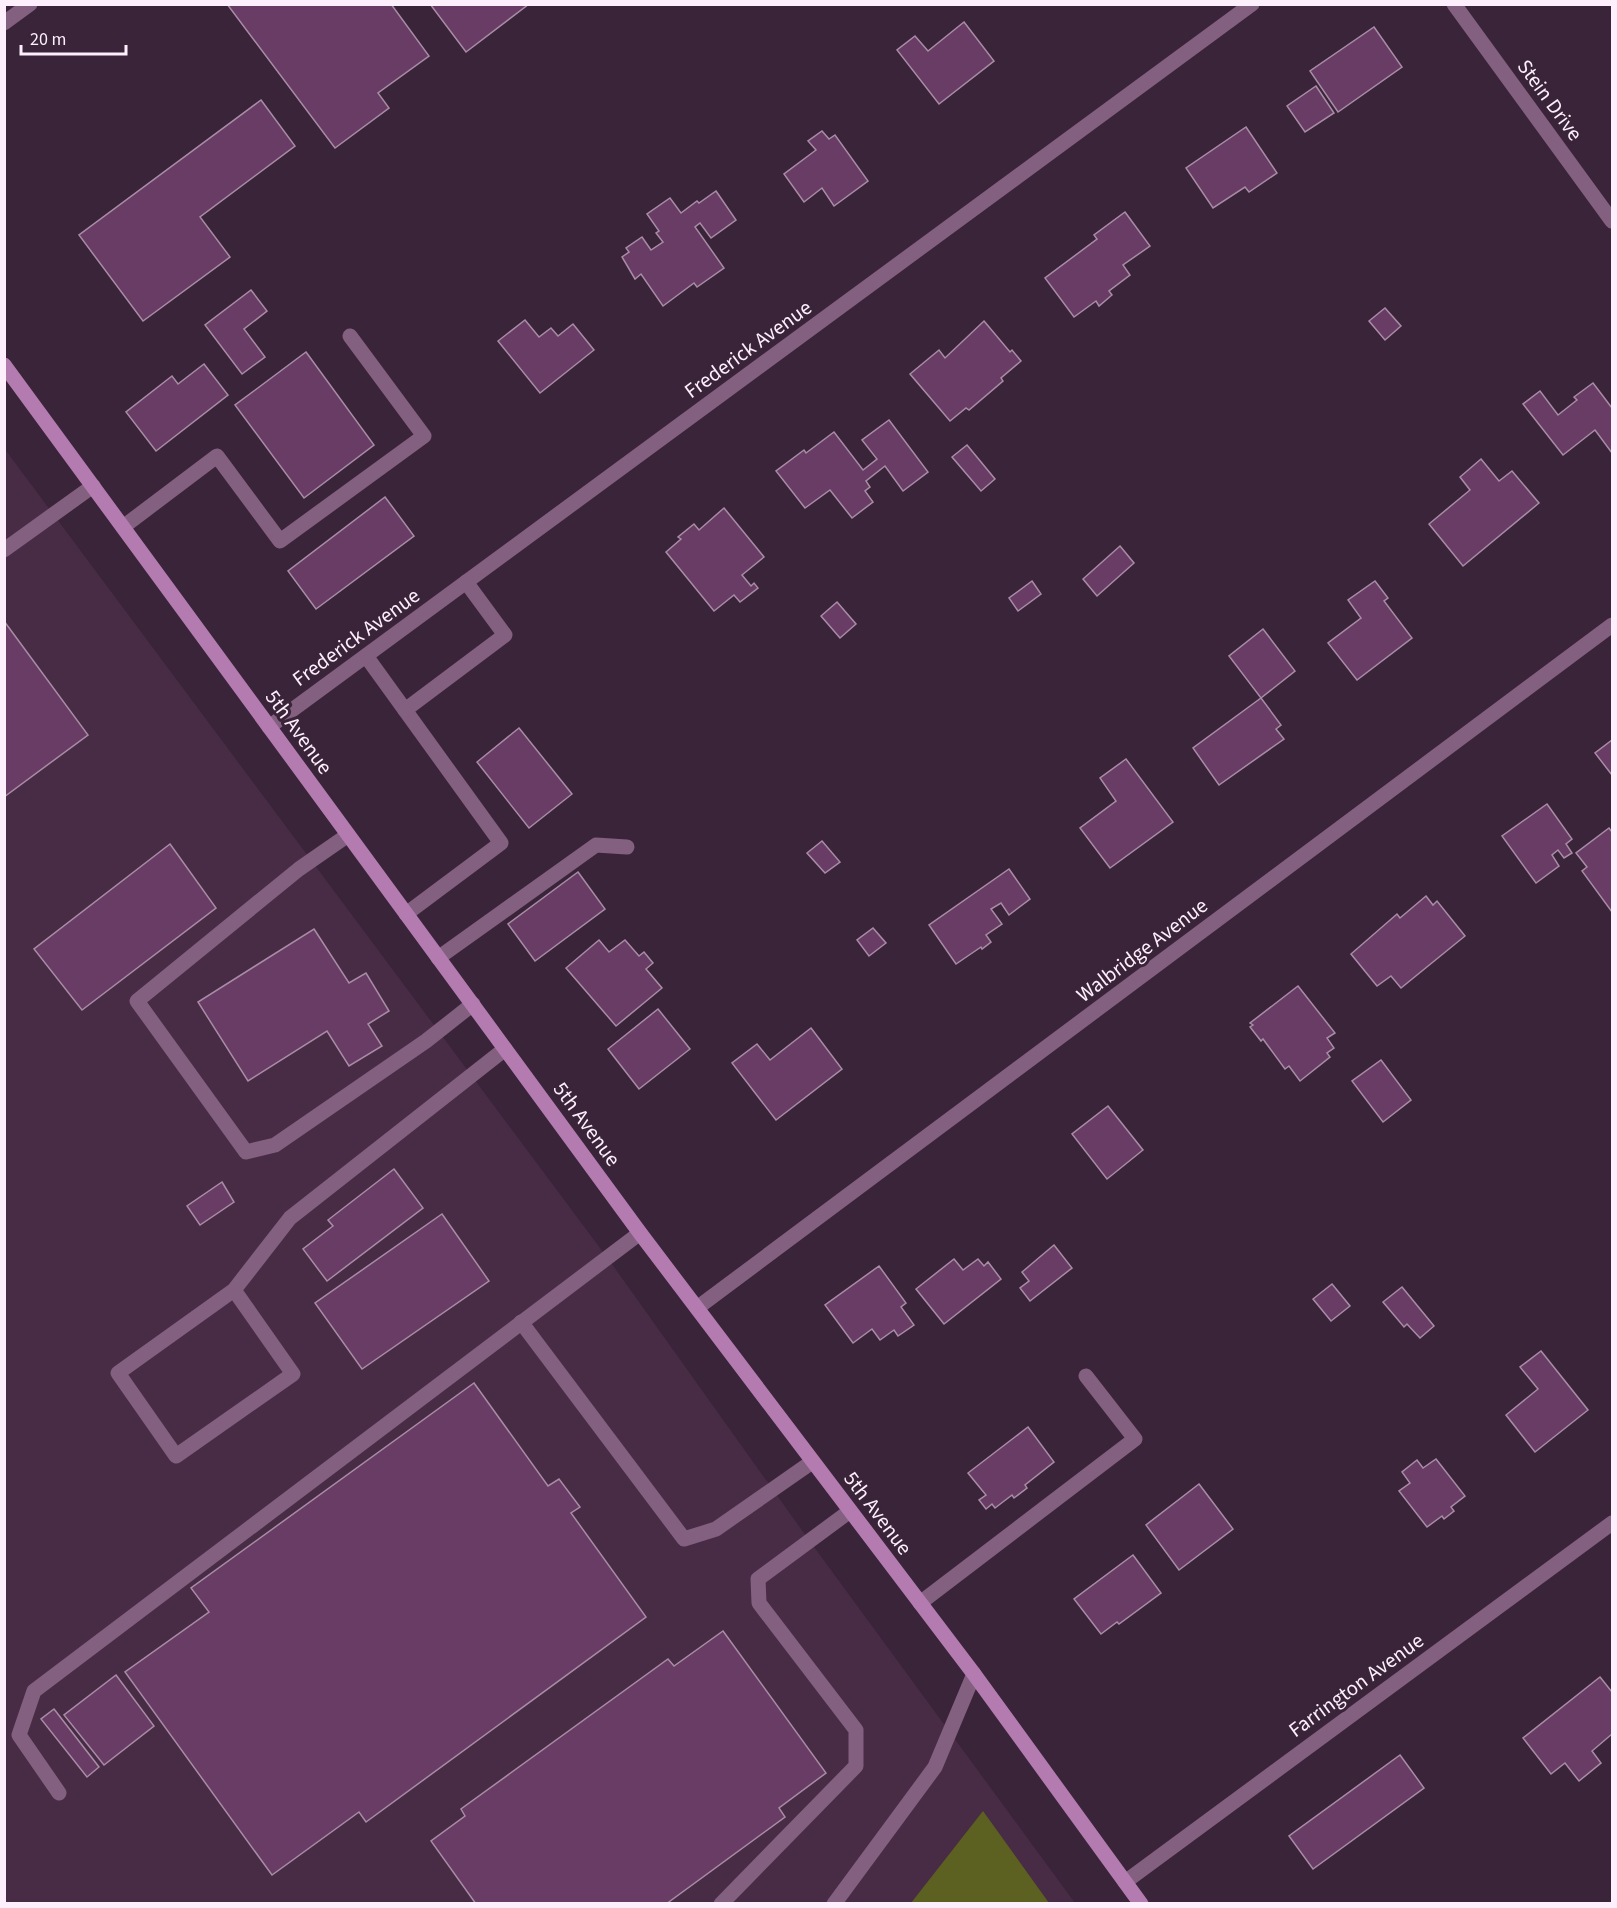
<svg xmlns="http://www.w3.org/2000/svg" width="1617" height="1908" font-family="'Source Sans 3',sans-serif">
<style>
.built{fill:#482c46}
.forest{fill:#5c6020}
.building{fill:#683c65;stroke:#a88ca5;stroke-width:1.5}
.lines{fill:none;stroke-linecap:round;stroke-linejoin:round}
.lane{stroke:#835f80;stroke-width:15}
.street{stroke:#835f80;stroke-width:15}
.secondary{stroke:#b37baf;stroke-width:15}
.labels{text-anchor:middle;stroke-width:6;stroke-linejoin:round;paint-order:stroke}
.street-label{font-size:21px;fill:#feeffc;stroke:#3a2439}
</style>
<rect width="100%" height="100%" fill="#3a2439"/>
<!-- built -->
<path class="built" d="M4,448L609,1260L806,1536L1075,1903H5Z"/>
<!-- forest -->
<path class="forest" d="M983,1811L1049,1903H911Z"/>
<!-- building -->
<g class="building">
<path d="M227,4H391L429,56L378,93L389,108L335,148Z"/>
<path d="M430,4H529L466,52Z"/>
<path d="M964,22L994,61L939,104L897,50L915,36L928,51Z"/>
<path d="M1374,27L1402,67L1338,112L1310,71Z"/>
<path d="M1316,86L1334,113L1305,132L1287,106Z"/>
<path d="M261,100L295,146L200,217L230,257L143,321L79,235Z"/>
<path d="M1246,127L1277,173L1249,192L1245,187L1213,208L1186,168Z"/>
<path d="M822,131L829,139L835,135L868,181L834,206L822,188L804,202L784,174L816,150L808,141Z"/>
<path d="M716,191L736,220L711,238L700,223L695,227L724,268L697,287L694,283L663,306L641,274L635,279L622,257L629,252L626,248L642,237L651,250L663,242L656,233L659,231L647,214L670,198L681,213L697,201L699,203Z"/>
<path d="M1125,212L1150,246L1123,265L1130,275L1109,291L1112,295L1099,306L1096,301L1074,317L1045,278L1097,239L1094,235Z"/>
<path d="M251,290L267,311L244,329L265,357L242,374L205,325Z"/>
<path d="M1385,308L1401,326L1385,340L1369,321Z"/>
<path d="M525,320L539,337L551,328L558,336L573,324L594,350L540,393L498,341Z"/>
<path d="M984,321L1010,352L1012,350L1021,361L1001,378L1003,381L969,410L966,408L950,421L910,374L939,350L945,358Z"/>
<path d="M306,352L374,445L304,498L235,405Z"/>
<path d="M204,364L228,395L156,451L126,412L172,376L178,384Z"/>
<path d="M1593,383L1612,408V453L1595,430L1563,455L1523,404L1540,391L1558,415L1577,400L1574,397Z"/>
<path d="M889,420L928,472L903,491L885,466L866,481L870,487L865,491L873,502L852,518L830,490L805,508L776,471L804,450L806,453L834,432L863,470L877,459L862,440Z"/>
<path d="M967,445L995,479L981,491L952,457Z"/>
<path d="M1481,459L1499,481L1512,471L1539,503L1463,566L1429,524L1470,490L1460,477Z"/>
<path d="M385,497L414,536L316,609L288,571Z"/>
<path d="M724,508L764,557L742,575L751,586L754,583L758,588L740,602L734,595L714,611L666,552L681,539L678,537L694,524L699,530Z"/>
<path d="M1120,546L1134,563L1097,596L1083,579Z"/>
<path d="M1032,581L1041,594L1018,611L1009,598Z"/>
<path d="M1375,581L1388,598L1384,601L1412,638L1357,680L1328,643L1361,618L1348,600Z"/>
<path d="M837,602L856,624L840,638L821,616Z"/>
<path d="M4,621L88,735L4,797Z"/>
<path d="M1263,629L1295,671L1261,698L1229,656Z"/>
<path d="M1261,698L1281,725L1276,729L1284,739L1219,785L1193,748Z"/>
<path d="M519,728L572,794L529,828L477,762Z"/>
<path d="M1612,740V775L1595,753Z"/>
<path d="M1126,759L1173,822L1110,868L1080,828L1116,801L1100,778Z"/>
<path d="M1547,804L1572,839L1566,844L1572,853L1564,858L1558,850L1552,855L1559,866L1536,883L1502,836Z"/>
<path d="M1609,828L1612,832V912L1582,871L1587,867L1576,853Z"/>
<path d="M822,841L840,862L825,873L807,853Z"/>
<path d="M170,844L216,908L82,1010L34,949Z"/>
<path d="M1009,869L1030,899L1009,915L1001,903L991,909L1002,924L986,935L991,942L982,949L981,947L956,964L929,925Z"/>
<path d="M578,872L605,909L535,961L508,924Z"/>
<path d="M1426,896L1433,905L1437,901L1465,936L1401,988L1391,976L1377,986L1351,954L1397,914L1400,918Z"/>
<path d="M873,928L886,943L869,956L857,940Z"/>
<path d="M314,929L349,983L366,973L389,1011L368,1024L382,1046L349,1066L327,1031L248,1081L198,1002Z"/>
<path d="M599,940L609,952L625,940L639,956L644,952L653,963L646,969L662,988L616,1026L566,968Z"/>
<path d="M1298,986L1335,1033L1327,1038L1334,1048L1327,1053L1330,1057L1300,1081L1289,1066L1285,1069L1263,1039L1261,1041L1250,1027L1253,1025L1250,1023Z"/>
<path d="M658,1009L690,1049L639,1089L608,1049Z"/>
<path d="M811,1028L842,1069L776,1120L732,1063L757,1044L770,1060Z"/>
<path d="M1381,1060L1411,1100L1383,1122L1352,1081Z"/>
<path d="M1108,1106L1143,1150L1107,1179L1072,1134Z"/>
<path d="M394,1169L423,1208L327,1281L303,1249L333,1226L328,1220Z"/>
<path d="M222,1182L234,1202L200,1225L187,1206Z"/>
<path d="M442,1214L489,1281L362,1369L315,1303Z"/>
<path d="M1054,1245L1072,1268L1030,1301L1020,1288L1029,1281L1022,1272Z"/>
<path d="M954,1259L963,1270L978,1259L984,1266L988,1262L1001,1279L944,1324L916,1289Z"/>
<path d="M879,1266L906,1303L901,1307L914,1325L898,1336L894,1330L880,1340L872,1329L853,1343L825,1305Z"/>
<path d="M1332,1284L1350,1306L1331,1321L1313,1299Z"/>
<path d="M1402,1287L1434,1326L1420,1338L1407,1324L1404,1327L1383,1302Z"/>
<path d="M1541,1351L1588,1410L1535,1452L1506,1415L1538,1389L1520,1367Z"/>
<path d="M474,1383L548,1486L559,1479L580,1507L571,1513L646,1617L366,1822L359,1812L272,1875L125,1672L209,1612L191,1588Z"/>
<path d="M1028,1427L1054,1462L1025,1485L1027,1488L1014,1498L1012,1495L995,1508L992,1504L986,1509L979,1500L986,1495L968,1473Z"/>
<path d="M1436,1459L1465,1496L1451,1507L1454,1511L1444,1519L1442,1516L1427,1527L1399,1491L1410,1483L1402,1472L1417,1460L1423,1468Z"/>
<path d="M1199,1484L1233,1529L1179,1570L1146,1525Z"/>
<path d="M1133,1555L1161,1593L1119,1624L1117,1622L1101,1634L1074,1599Z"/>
<path d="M723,1631L826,1773L779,1808L785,1817L666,1904H476L431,1841L465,1816L461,1809L668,1659L674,1666Z"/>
<path d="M116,1675L154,1726L104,1765L64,1715Z"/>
<path d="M1600,1677L1612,1692V1734L1592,1751L1601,1763L1579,1781L1565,1763L1551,1774L1523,1738Z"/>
<path d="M54,1709L99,1767L87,1777L41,1719Z"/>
<path d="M1400,1755L1424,1788L1313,1869L1289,1836Z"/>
</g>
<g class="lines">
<!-- lane -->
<g class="lane">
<path d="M123,527L217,456L280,541L424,436L350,336"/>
<path d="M4,550L93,486"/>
<path d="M366,656L501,843L406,914"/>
<path d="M405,710L505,635L466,582"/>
<path d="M348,835L299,869L137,1001L246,1152L275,1145L426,1041L473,1004"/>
<path d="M438,958L596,845L627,847"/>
<path d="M234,1290L293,1374L176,1456L118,1373L234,1290L290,1218L505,1049"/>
<path d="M521,1322L684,1539L716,1529L812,1462"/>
<path d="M920,1603L1135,1439L1086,1376"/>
<path d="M59,1793L19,1735L34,1691L640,1233"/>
<path d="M721,1904L856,1766V1730L759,1603L758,1579L850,1511"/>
</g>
<!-- street -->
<g class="street">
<path d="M1454,4L1612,221"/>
<path d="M4,23L30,4"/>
<path d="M269,727L1252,4"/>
<path d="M697,1308L1612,625"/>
<path d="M1125,1882L1612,1523"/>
<path d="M834,1904L935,1767L974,1674"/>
</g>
<!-- secondary -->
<path class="secondary" d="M4,365L640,1233L974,1674L1141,1904"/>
</g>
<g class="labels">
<!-- street labels -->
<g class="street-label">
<text transform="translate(1550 100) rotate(54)" y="7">Stein Drive</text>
<text transform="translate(748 349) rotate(-36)" y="7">Frederick Avenue</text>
<text transform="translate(356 637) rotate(-36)" y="7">Frederick Avenue</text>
<text transform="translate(299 732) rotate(54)" y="7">5th Avenue</text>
<text transform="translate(1142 950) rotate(-37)" y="7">Walbridge Avenue</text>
<text transform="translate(587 1124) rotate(54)" y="7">5th Avenue</text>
<text transform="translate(878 1513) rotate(53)" y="7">5th Avenue</text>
<text transform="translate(1356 1685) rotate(-36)" y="7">Farrington Avenue</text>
</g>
</g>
<!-- border -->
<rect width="1617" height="1908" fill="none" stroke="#feeffc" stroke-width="12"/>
<!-- scale -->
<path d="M21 45v9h105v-9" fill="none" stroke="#feeffc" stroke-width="3"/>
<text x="30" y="45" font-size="18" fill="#feeffc" stroke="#3a2439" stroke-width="4.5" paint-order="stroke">20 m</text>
</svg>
